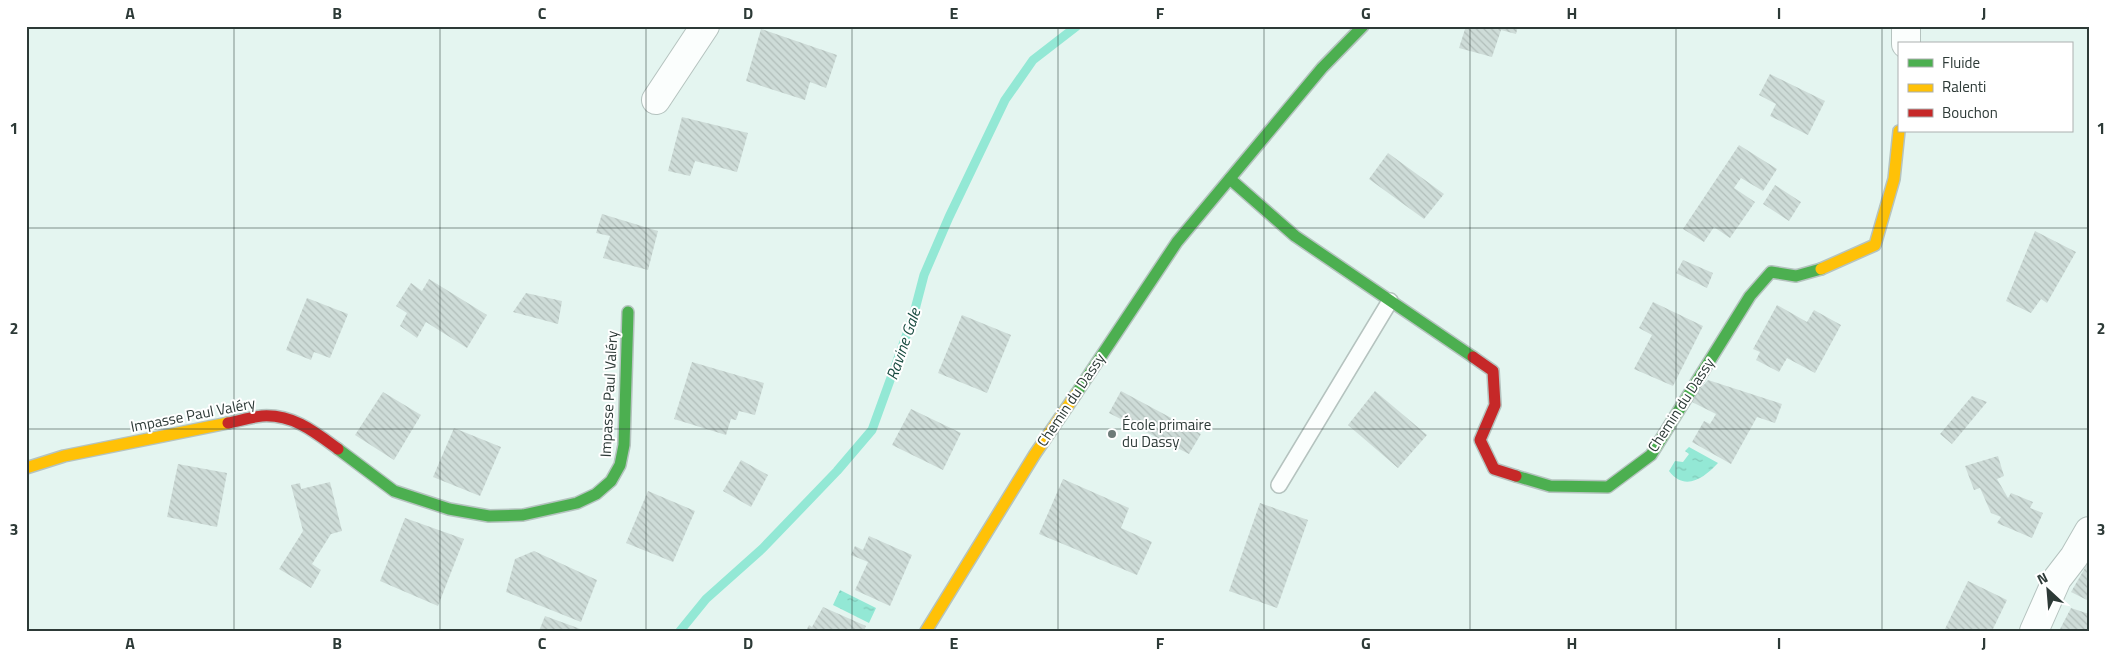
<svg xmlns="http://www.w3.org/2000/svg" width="2115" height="657" font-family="'Titillium Web',sans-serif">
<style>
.water{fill:url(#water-ripples)}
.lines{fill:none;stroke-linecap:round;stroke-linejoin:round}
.stream{stroke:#93e8d5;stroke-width:9}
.building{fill:url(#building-back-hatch)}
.lane-casing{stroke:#b5c3bf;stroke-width:18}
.street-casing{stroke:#b5c3bf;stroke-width:30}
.fast-casing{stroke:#b5c3bf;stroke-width:14}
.slow-casing{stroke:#b5c3bf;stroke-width:14}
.jam-casing{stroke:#b5c3bf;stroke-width:14}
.lane{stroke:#fbfefd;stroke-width:15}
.street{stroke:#fbfefd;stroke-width:28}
.fast{stroke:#4caf50;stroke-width:11}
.slow{stroke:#ffc107;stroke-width:11}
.jam{stroke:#c62828;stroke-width:11}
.grid{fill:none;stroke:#2d3a37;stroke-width:1;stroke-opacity:0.55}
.poi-dot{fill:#6d7b78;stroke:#fff;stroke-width:2}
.labels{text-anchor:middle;stroke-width:4;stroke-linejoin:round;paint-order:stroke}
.street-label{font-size:15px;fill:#2d3a37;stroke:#fff}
.poi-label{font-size:15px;fill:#2d3a37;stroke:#fff;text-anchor:start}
.water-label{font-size:16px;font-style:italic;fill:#184b40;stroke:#fff}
.neatline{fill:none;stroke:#2d3a37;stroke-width:2}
.grid-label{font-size:16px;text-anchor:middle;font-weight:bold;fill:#2d3a37}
</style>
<defs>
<pattern id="water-ripples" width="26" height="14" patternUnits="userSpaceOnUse" patternTransform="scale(1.25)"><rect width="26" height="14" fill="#93e8d5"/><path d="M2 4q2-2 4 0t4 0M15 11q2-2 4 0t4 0" fill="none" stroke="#7fc8b7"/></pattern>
<pattern id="building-back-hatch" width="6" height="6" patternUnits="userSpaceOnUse" patternTransform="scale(1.25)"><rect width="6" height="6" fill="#cedcd8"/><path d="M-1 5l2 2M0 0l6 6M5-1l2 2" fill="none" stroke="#b1beba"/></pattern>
</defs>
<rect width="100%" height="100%" fill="#e4f5f0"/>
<!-- water -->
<g class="water">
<path d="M1689,447L1718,463C1704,478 1685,492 1669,471L1675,461L1683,462L1689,454L1685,451Z"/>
<path d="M840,590L876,608L869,623L833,605Z"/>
</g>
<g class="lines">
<!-- stream -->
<path class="stream" d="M680,631L706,599L763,548L837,471L872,430L913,317L924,275L949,217L1005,100L1033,60L1077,26"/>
</g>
<!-- building -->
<g class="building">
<path d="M1466,26H1518L1516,34L1501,30L1492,57L1459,48Z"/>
<path d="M761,29L837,55L826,88L810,82L805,100L746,81Z"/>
<path d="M1770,74L1825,101L1808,135L1770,116L1776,104L1759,95Z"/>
<path d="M682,117L748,133L737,172L695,161L690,176L668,171Z"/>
<path d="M1739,145L1777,169L1763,191L1741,178L1734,188L1755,202L1730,238L1714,227L1704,242L1683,229Z"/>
<path d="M1388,153L1444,194L1424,219L1369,179Z"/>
<path d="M1775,185L1801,202L1789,221L1763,204Z"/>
<path d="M602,214L658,231L648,270L603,258L610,236L596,233Z"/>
<path d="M2035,231L2076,252L2047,303L2041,299L2031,313L2006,301Z"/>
<path d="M1683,260L1713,273L1707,288L1676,273Z"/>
<path d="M429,279L487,315L467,348L426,322L417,338L400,326L407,313L396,306L411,283L422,291Z"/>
<path d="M526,293L562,301L558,324L513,312Z"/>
<path d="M307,298L348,314L330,358L314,352L311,360L286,350Z"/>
<path d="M1653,302L1703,326L1673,386L1634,369L1652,335L1639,328Z"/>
<path d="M1777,305L1807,322L1814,310L1841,325L1815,373L1787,358L1779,372L1756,360L1760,352L1753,349Z"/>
<path d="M962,315L1011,335L987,393L938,373Z"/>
<path d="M692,362L764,383L755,415L739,411L736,420L731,419L726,435L674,419Z"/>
<path d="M1708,380L1782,404L1775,423L1757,417L1731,464L1692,442L1704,421L1710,424L1716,414L1690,401Z"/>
<path d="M1121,391L1201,434L1189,454L1109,413Z"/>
<path d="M1375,391L1427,435L1398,468L1348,425Z"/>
<path d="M383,392L421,415L394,460L355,435Z"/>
<path d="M1972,396L1987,402L1952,444L1940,434Z"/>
<path d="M911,409L961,433L943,470L892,445Z"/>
<path d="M454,428L501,447L480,496L433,477Z"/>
<path d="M1998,456L2004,476L1997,479L2008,498L2011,493L2033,502L2030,508L2043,513L2032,538L1997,523L2001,517L1991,513L1980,488L1974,490L1965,466Z"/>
<path d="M741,460L768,475L751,507L723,491Z"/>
<path d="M178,464L227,473L217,527L167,517Z"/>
<path d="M1063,479L1129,508L1121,528L1152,542L1137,575L1039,534Z"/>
<path d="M330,482L342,531L331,534L312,564L321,570L311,588L279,569L303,531L291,485L300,483L301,489Z"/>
<path d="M648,491L695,511L673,562L626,543Z"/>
<path d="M1260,503L1308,520L1277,608L1229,591Z"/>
<path d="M405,518L464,539L438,606L380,581Z"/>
<path d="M869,536L912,555L890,606L855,590L868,562L851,555L855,546L863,550Z"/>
<path d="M534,551L597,580L581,622L506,592L515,559Z"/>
<path d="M2089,561V601L2071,592Z"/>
<path d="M1968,581L2007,600L1992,631H1944Z"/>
<path d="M823,607L866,626L864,631H806L809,625L812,627Z"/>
<path d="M2071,608L2089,614V631H2059Z"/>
<path d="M545,616L586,631H539Z"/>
</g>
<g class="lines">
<defs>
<path id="lane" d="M1279,485L1390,301"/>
<g id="street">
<path d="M1906,44V26"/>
<path d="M656,100L705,26"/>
<path d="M2034,631L2057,579L2074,557L2089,531"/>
</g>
<g id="fast">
<path d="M1230,179L1295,236L1473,357"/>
<path d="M1076,394L1177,242L1322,68L1363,26"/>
<path d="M338,449L394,491L449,509L489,516L523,515L577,503L596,494L611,481L620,465L624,445L628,312"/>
<path d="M1516,476L1550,486L1608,487L1651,455L1750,296L1771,272L1796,276L1821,269"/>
</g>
<g id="slow">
<path d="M1821,269L1875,245L1894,179L1899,131"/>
<path d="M26,468L64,456L228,423"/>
<path d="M926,631L1035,454L1076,394"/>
</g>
<g id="jam">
<path d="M1473,357L1493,371L1495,405L1480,440L1494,469L1516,476"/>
<path d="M228,423C239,421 251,417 262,416C293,414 315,432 338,449"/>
</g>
</defs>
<!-- lane casing -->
<use href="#lane" class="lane-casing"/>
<!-- street casing -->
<use href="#street" class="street-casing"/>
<!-- fast casing -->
<use href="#fast" class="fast-casing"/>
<!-- slow casing -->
<use href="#slow" class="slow-casing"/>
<!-- jam casing -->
<use href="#jam" class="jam-casing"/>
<!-- lane -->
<use href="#lane" class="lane"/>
<!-- street -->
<use href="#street" class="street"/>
<!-- fast -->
<use href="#fast" class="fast"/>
<!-- slow -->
<use href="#slow" class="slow"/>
<!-- jam -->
<use href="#jam" class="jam"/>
</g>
<!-- grid -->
<path class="grid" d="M234,26V631M440,26V631M646,26V631M852,26V631M1058,26V631M1264,26V631M1470,26V631M1676,26V631M1882,26V631M26,228H2089M26,429H2089"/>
<!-- markers -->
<circle class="poi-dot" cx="1112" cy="434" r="5"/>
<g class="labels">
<!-- street labels -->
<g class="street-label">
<text transform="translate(609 394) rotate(-87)" y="5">Impasse Paul Valéry</text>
<text transform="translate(1071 400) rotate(-56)" y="5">Chemin du Dassy</text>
<text transform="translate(1681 405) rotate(-57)" y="5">Chemin du Dassy</text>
<text transform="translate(193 415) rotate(-11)" y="5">Impasse Paul Valéry</text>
</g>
<!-- poi labels -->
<g class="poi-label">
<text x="1122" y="430">École primaire<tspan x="1122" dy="17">du Dassy</tspan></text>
</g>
<!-- water labels -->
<g class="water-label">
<text transform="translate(903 344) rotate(-71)" y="6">Ravine Gale</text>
</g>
</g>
<!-- border -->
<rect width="2115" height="657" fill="none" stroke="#ffffff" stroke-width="55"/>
<!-- legend -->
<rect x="1898" y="42" width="175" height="90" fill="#ffffff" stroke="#abb0af"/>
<rect x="1908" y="59" width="25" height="8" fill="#4caf50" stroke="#abb0af"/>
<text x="1942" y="68" font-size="15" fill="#2d3a37">Fluide</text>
<rect x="1908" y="84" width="25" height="8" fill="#ffc107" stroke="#abb0af"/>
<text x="1942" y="92" font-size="15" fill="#2d3a37">Ralenti</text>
<rect x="1908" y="109" width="25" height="8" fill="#c62828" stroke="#abb0af"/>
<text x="1942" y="118" font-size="15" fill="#2d3a37">Bouchon</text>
<!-- north arrow -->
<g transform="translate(2048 590) rotate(334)" stroke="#ffffff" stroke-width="4" paint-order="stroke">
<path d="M0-4L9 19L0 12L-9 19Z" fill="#2d3a37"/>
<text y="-8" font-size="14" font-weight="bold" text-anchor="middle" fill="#2d3a37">N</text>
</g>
<rect x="28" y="28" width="2060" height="602" class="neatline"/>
<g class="grid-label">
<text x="130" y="19">A</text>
<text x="337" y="19">B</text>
<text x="542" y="19">C</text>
<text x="748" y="19">D</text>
<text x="954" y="19">E</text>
<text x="1160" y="19">F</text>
<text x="1366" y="19">G</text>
<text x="1572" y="19">H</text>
<text x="1779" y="19">I</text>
<text x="1984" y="19">J</text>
<text x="14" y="134">1</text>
<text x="2101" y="134">1</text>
<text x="14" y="334">2</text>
<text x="2101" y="334">2</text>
<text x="14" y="535">3</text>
<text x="2101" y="535">3</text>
<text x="130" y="649">A</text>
<text x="337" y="649">B</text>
<text x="542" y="649">C</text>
<text x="748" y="649">D</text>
<text x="954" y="649">E</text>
<text x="1160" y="649">F</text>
<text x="1366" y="649">G</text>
<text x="1572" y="649">H</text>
<text x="1779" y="649">I</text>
<text x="1984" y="649">J</text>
</g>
</svg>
